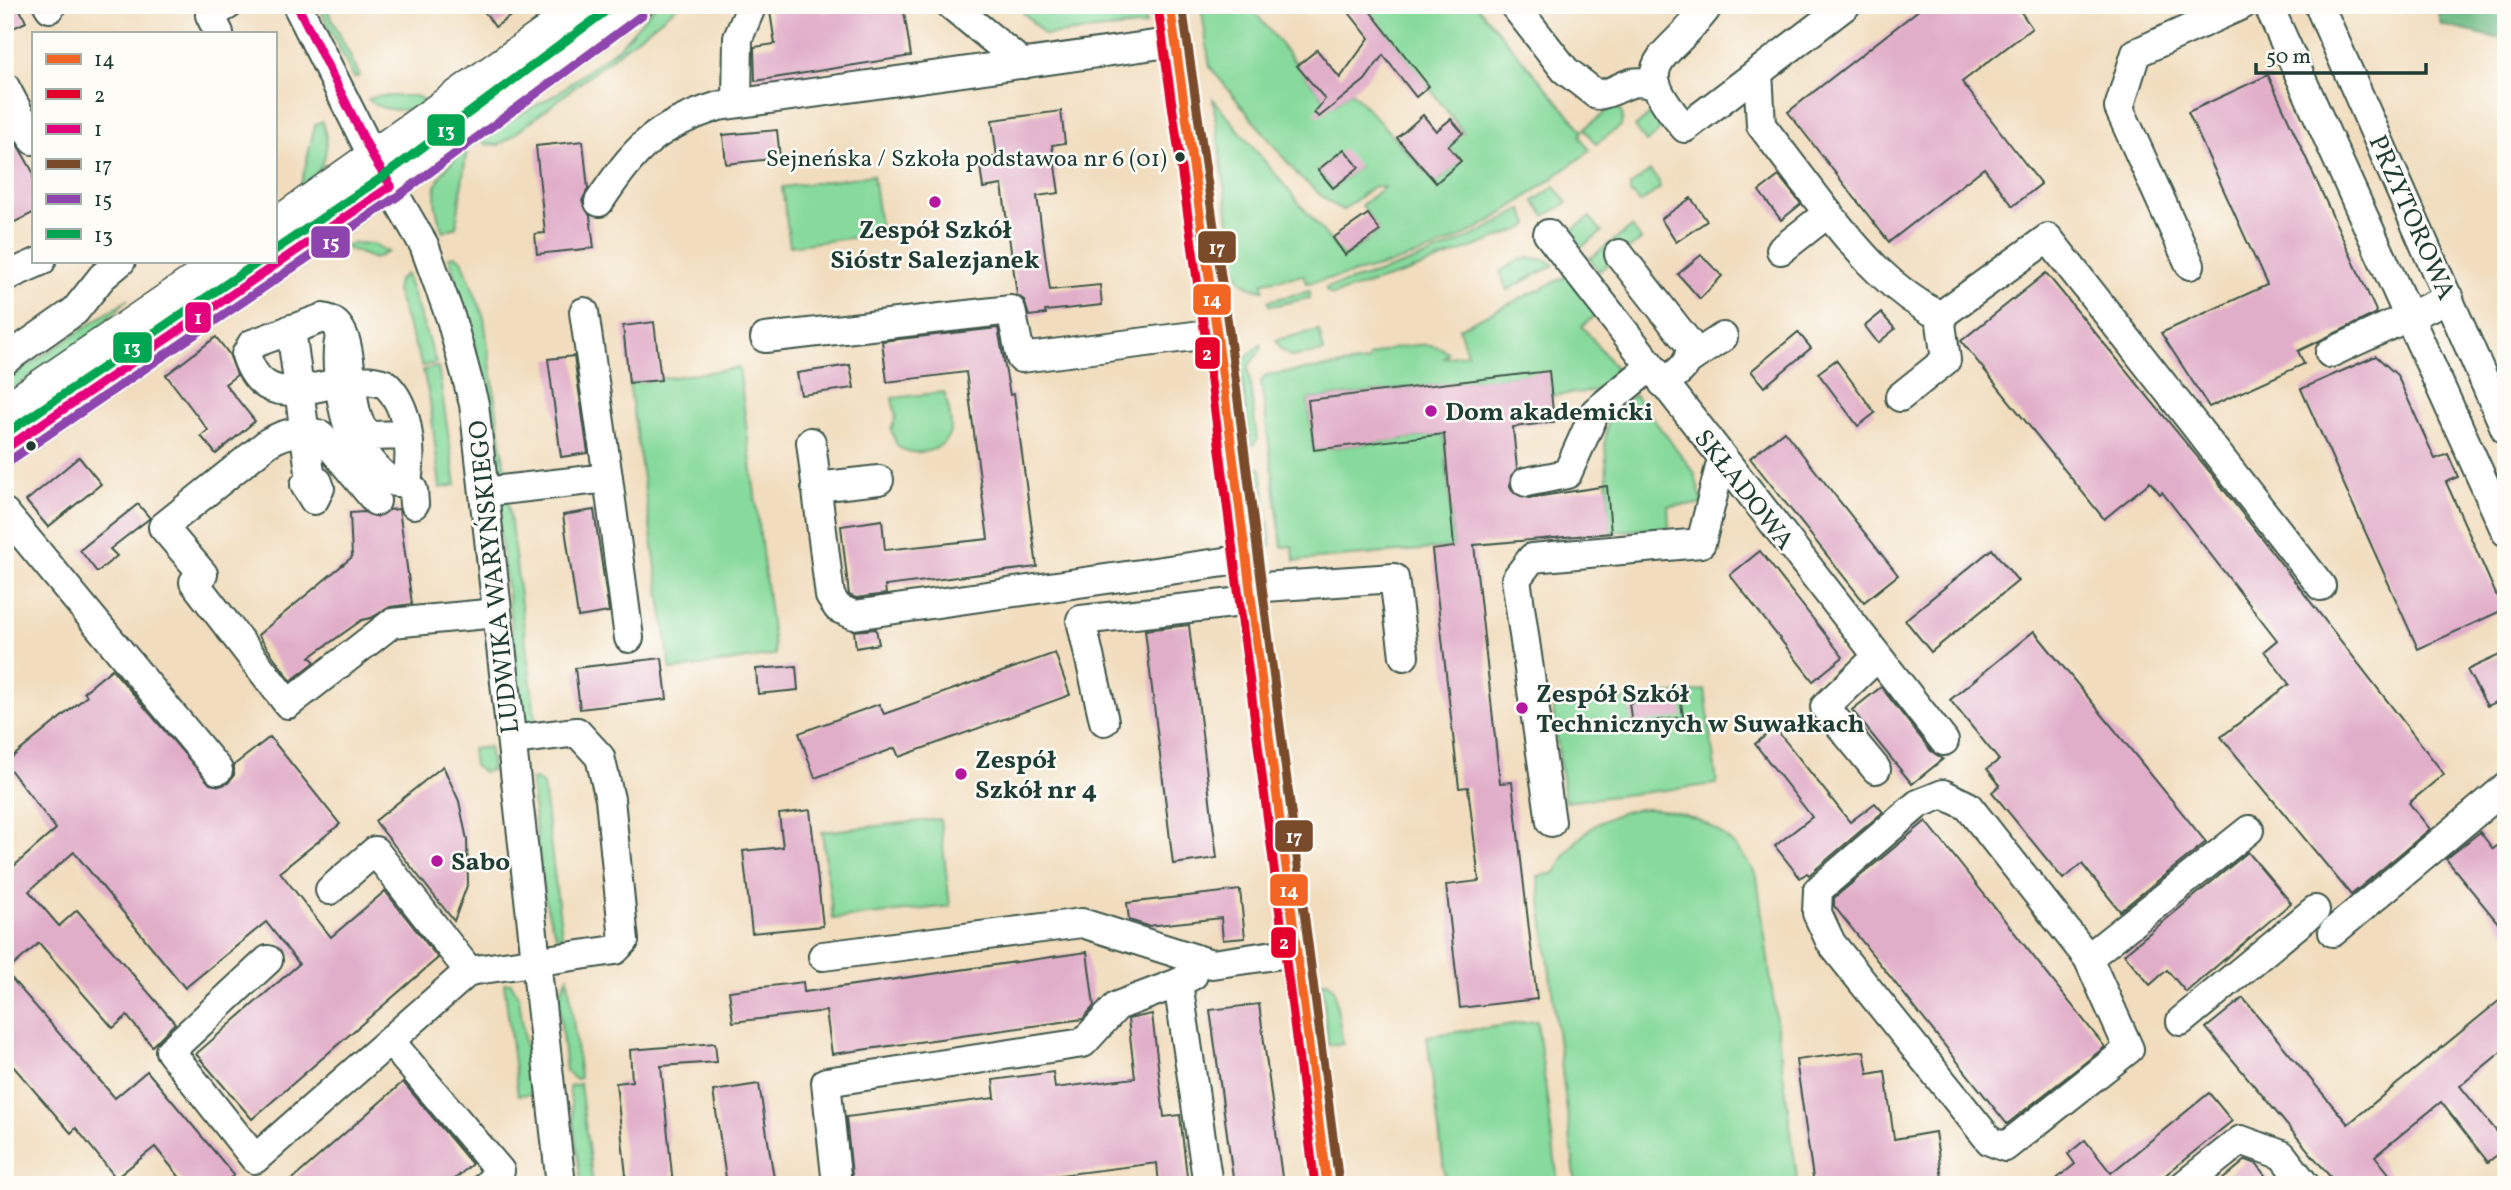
<svg xmlns="http://www.w3.org/2000/svg" width="2511" height="1190" font-family="Vollkorn,serif">
<style>
.green{fill:#87da9c;stroke:#538c68;stroke-width:2;fill-rule:evenodd}
.forest{fill:#6dba84;stroke:#467c5c;stroke-width:2}
.building{fill:#e1aec9}
.lines{fill:none;stroke-linecap:round;stroke-linejoin:round}
.minor-casing{stroke:#3e5549;stroke-width:32}
.major-casing{stroke:#3e5549;stroke-width:38}
.minor{stroke:#fff;stroke-width:28}
.major{stroke:#fff;stroke-width:35}
.bus-1-casing{stroke:#fdfcf7;stroke-width:14}
.bus-2-casing{stroke:#fdfcf7;stroke-width:14}
.bus-3-casing{stroke:#fdfcf7;stroke-width:14}
.bus-4-casing{stroke:#fdfcf7;stroke-width:14}
.bus-5-casing{stroke:#fdfcf7;stroke-width:14}
.bus-6-casing{stroke:#fdfcf7;stroke-width:14}
.bus-1{stroke:#f26522;stroke-width:9}
.bus-2{stroke:#e4002b;stroke-width:9}
.bus-3{stroke:#e5007d;stroke-width:9}
.bus-4{stroke:#7a4b2a;stroke-width:9}
.bus-5{stroke:#8e44ad;stroke-width:9}
.bus-6{stroke:#00a651;stroke-width:9}
.bus-dot{fill:#1f3d34;stroke:#fdfcf7;stroke-width:2.5}
.poi-dot{fill:#b5179e;stroke:#fdfcf7;stroke-width:2.5}
.labels{text-anchor:middle;stroke-width:5;stroke-linejoin:round;paint-order:stroke}
.bus-label{font-size:24px;fill:#1f3d34;stroke:#fdfcf7;text-anchor:end}
.street-label{font-size:26px;fill:#1f3d34;stroke:#fdfcf7}
.poi-label{font-size:26px;font-weight:bold;fill:#1f3d34;stroke:#fdfcf7;text-anchor:start}
.line-badge{stroke:#fdfcf7;stroke-width:2.5}
.badge-label{font-size:19px;text-anchor:middle;font-weight:bold;fill:#fff}
</style>
<rect width="100%" height="100%" fill="#fdfcf7"/>
<filter id="ink" filterUnits="userSpaceOnUse"><feTurbulence type="fractalNoise" baseFrequency=".0143" numOctaves="2"/><feDisplacementMap in="SourceGraphic" scale="14" xChannelSelector="R" yChannelSelector="G"/><feConvolveMatrix kernelMatrix="1 2 1 2 8 2 1 2 1" color-interpolation-filters="sRGB"/></filter>
<filter id="wash" filterUnits="userSpaceOnUse"><feTurbulence type="fractalNoise" baseFrequency=".00686" numOctaves="4" result="noise"/><feDisplacementMap in="SourceGraphic" scale="28" xChannelSelector="R" yChannelSelector="G"/><feGaussianBlur stdDeviation="1.57" result="paint"/><feColorMatrix in="noise" values="0 0 0 0 0 0 0 0 0 0 0 0 0 0 0 0 0 1.4 0 .05"/><feComposite in="paint" operator="in"/></filter>
<g filter="url(#wash)">
<rect width="100%" height="100%" fill="#f1ddbe"/>
<!-- green -->
<g class="green">
<path d="M318,5H325L360,76L354,78Z"/>
<path d="M656,5H679L510,138L499,145L485,144L481,137L558,93L619,47Z"/>
<path d="M1016,5H1143L1146,25L1045,35Z"/>
<path d="M1201,5H1249L1331,107L1351,91L1436,183L1460,161L1448,146L1463,132L1365,5H1476L1582,130L1580,137L1590,151C1552,178 1516,207 1475,230C1425,257 1363,273 1307,283L1304,275L1263,282L1264,290C1248,288 1239,283 1235,266L1213,99L1344,257L1379,231L1362,205L1384,187L1374,186L1343,210C1326,203 1317,189 1301,179L1210,67ZM1358,167L1333,188L1318,170Z"/>
<path d="M378,96H416L424,100L417,109C399,110 382,112 368,99Z"/>
<path d="M1616,104L1623,116L1621,126L1596,144L1584,129Z"/>
<path d="M1658,107C1665,124 1662,132 1646,142L1635,127Z"/>
<path d="M322,121C332,148 325,170 303,189L301,185L315,125Z"/>
<path d="M467,148L456,227L443,232C428,189 433,177 467,148Z"/>
<path d="M1650,171L1658,180L1660,188L1640,203L1630,193V186Z"/>
<path d="M873,175L881,234L790,246L782,187Z"/>
<path d="M1555,186L1567,203L1545,216L1534,201Z"/>
<path d="M1522,209L1529,224L1525,228L1405,273L1333,295L1326,291V288C1399,268 1456,249 1522,209Z"/>
<path d="M1590,217L1602,232L1573,253L1569,244L1572,230Z"/>
<path d="M1632,227L1641,240L1599,271L1590,258Z"/>
<path d="M356,243L373,244L388,252L374,259L341,246Z"/>
<path d="M456,256L462,260L484,318L507,485L497,483L475,347L449,257Z"/>
<path d="M1530,258L1548,260L1554,265L1507,290L1500,272L1519,260Z"/>
<path d="M406,274L436,363L422,366L396,291L398,280Z"/>
<path d="M1567,276L1596,315L1582,326L1619,372L1600,390L1551,396L1548,372L1308,400L1314,450L1444,434L1454,547L1295,561L1292,546L1282,547L1261,381L1266,375L1367,362L1369,357C1387,348 1434,337 1448,353L1444,358L1467,354L1459,328Z"/>
<path d="M1310,291V298L1270,306L1268,301Z"/>
<path d="M128,299L94,333L5,394V381Z"/>
<path d="M1319,330L1324,352L1291,357L1280,348L1276,340Z"/>
<path d="M1261,344L1262,348L1248,367L1257,440L1250,448L1241,368L1244,359Z"/>
<path d="M438,367L456,485L440,488L430,401L423,370Z"/>
<path d="M739,368L775,655L671,670L629,383Z"/>
<path d="M944,392C947,402 951,415 951,426C949,452 914,459 897,446L891,429L896,417L892,398Z"/>
<path d="M1635,395L1694,472L1703,504L1668,506L1669,527L1610,532L1605,442L1609,412Z"/>
<path d="M1253,464L1261,469L1271,545L1266,552Z"/>
<path d="M508,500L536,724L523,719L497,507Z"/>
<path d="M1705,690L1717,784L1565,802L1553,708Z"/>
<path d="M489,747L492,770L483,772L474,766L472,749Z"/>
<path d="M536,779L543,785L563,943C540,925 535,813 531,780Z"/>
<path d="M1636,809C1691,807 1730,829 1757,877L1798,1185H1576L1538,876L1555,873C1571,839 1599,816 1636,809Z"/>
<path d="M940,819L950,906L833,919L822,832Z"/>
<path d="M568,977L580,1078L575,1079L566,1071L558,996Z"/>
<path d="M1322,982H1328L1334,989L1343,1044L1328,1045Z"/>
<path d="M504,983H511L519,997L531,1094L518,1095Z"/>
<path d="M1537,1021L1558,1183L1446,1185L1427,1036Z"/>
<path d="M580,1084L593,1185H581L569,1086Z"/>
</g>
<!-- forest -->
<path class="forest" d="M2436,5H2506V40L2441,25Z"/>
<g id="blocks">
<!-- building -->
<g class="building">
<path d="M5,5H18L26,22L5,32Z"/>
<path d="M480,5H526L495,27Z"/>
<path d="M769,5H821L822,12L863,5H903L911,56L755,81L754,47L775,44Z"/>
<path d="M1343,5H1365L1429,86L1416,97L1383,55L1365,80L1319,117L1314,113L1325,99L1297,66L1317,50L1340,78L1369,38Z"/>
<path d="M1925,5H2016L2032,28L1962,82L2041,184L2013,206L1984,168L1889,242L1788,112Z"/>
<path d="M2268,75L2377,313L2298,351L2304,364L2209,407L2161,333L2267,285L2188,112Z"/>
<path d="M1061,111L1065,143L1052,145L1059,193L1037,196L1050,290L1100,285L1102,305L1045,311L1046,314L1029,316L1024,300L1017,295L1002,185L983,188L979,159L997,157L992,120Z"/>
<path d="M1423,115L1436,131L1451,119L1463,133L1448,146L1461,161L1436,183L1397,138Z"/>
<path d="M5,123L33,172V213L5,227Z"/>
<path d="M777,130L780,158L726,164L723,135Z"/>
<path d="M583,141L588,189L582,201L590,216L594,248L537,254L535,234L545,233L536,146Z"/>
<path d="M1344,149L1359,167L1333,188L1318,170Z"/>
<path d="M1779,176L1801,204L1781,220L1759,191Z"/>
<path d="M1691,198L1707,221L1676,242L1661,219Z"/>
<path d="M1368,214L1380,231L1345,255L1333,238Z"/>
<path d="M1701,255L1722,276L1700,299L1678,274Z"/>
<path d="M2046,273L2210,472L2444,774L2409,803L2430,829L2351,895L2221,737L2289,684L2264,651L2277,640L2162,492L2160,494L2150,482L2104,519L1961,341Z"/>
<path d="M1881,313L1895,329L1878,343L1865,326Z"/>
<path d="M654,322L661,380L629,383L623,326Z"/>
<path d="M998,328L1010,395L1014,394L1037,567L885,586L886,594L856,598L849,595L841,526L882,520L885,550L988,539L966,372L887,382L882,341Z"/>
<path d="M1798,332L1811,348L1764,387L1751,371Z"/>
<path d="M216,337L229,354L237,375L225,384L255,421L216,454L201,436L208,430L166,375Z"/>
<path d="M574,356L588,453L561,457L548,359Z"/>
<path d="M2376,356L2397,375L2435,459L2448,454L2458,477L2446,482L2503,610L2418,649L2301,389Z"/>
<path d="M1836,360L1875,413L1858,426L1818,373Z"/>
<path d="M850,365L854,388L801,395L797,373Z"/>
<path d="M1549,371L1554,422L1513,427L1517,469L1511,476L1510,486L1514,493L1529,498L1607,486L1611,533L1474,545L1500,783L1512,782L1537,999L1460,1008L1446,885L1479,881L1468,787L1459,788L1432,550L1454,547L1444,434L1314,450L1308,400Z"/>
<path d="M1784,431L1898,575L1864,602L1750,458Z"/>
<path d="M79,457L101,484L48,527L26,501Z"/>
<path d="M138,504L150,518L110,549L117,556L97,572L80,550Z"/>
<path d="M399,509L412,604L390,607L371,618L362,620L310,657L315,662L291,681L258,635L352,557L350,513L364,512L378,517L389,510Z"/>
<path d="M594,510L609,612L578,617L563,515Z"/>
<path d="M1992,549L2018,581L1931,652L1905,620Z"/>
<path d="M1760,551L1843,657L1813,681L1730,575Z"/>
<path d="M1189,625L1217,858L1173,864L1145,630Z"/>
<path d="M876,629L879,644L856,648L854,631Z"/>
<path d="M2034,631L2206,842L2120,911L2082,864L2063,879L1992,792L2000,785L1987,769L1999,760L1950,700Z"/>
<path d="M2506,652V698L2487,706L2467,670Z"/>
<path d="M1055,653L1070,695L899,757L895,748L815,778L799,733L879,704L884,714Z"/>
<path d="M662,658L667,699L580,709L575,668Z"/>
<path d="M796,666L798,690L758,694L756,669Z"/>
<path d="M112,669L210,784L220,786L228,783L234,775V765L270,737L340,824L280,872L331,937L385,891L438,958L252,1119L196,1054L299,964L266,922L185,988L74,852L29,891L59,926L77,910L175,1023L152,1046L127,1016L113,1028L39,943L6,972L115,1098L147,1071L234,1175L223,1185H186L155,1147L116,1178L76,1128L71,1133L5,1057V874L56,829L5,763L87,696L84,692Z"/>
<path d="M1881,687L1931,751L1943,759L1912,784L1852,710Z"/>
<path d="M1680,696L1683,717L1632,724L1629,703Z"/>
<path d="M1775,728L1850,822L1875,803L1883,812L1809,875L1807,873L1800,878L1775,846L1812,817L1755,744Z"/>
<path d="M443,766L459,801L467,840L468,883L454,921L375,821Z"/>
<path d="M810,810L823,926L752,933L743,851L783,847L779,814Z"/>
<path d="M1926,821L2105,1047L2007,1124L1834,906V898Z"/>
<path d="M2480,832L2493,849L2506,839V933L2446,859Z"/>
<path d="M2248,852L2291,903L2186,992L2167,970L2150,985L2124,954Z"/>
<path d="M1240,890L1245,938L1223,940L1221,918L1148,926L1129,920L1127,903Z"/>
<path d="M1087,952L1094,1006L1083,1019L832,1054L826,1011L733,1022L729,991L803,982L804,992Z"/>
<path d="M2506,995V1048L2460,1086L2506,1143V1148L2488,1162L2441,1102L2375,1156L2398,1185H2337L2206,1028L2243,998L2348,1124Z"/>
<path d="M1259,1004L1283,1185H1234L1210,1010Z"/>
<path d="M1152,1014L1164,1117L1180,1115L1188,1185H1159L1157,1163L979,1185H853L846,1117L995,1098L993,1080L1053,1072L1055,1088L1135,1078L1128,1019Z"/>
<path d="M715,1043L717,1062L661,1066L673,1185H627L616,1083L632,1081L630,1050Z"/>
<path d="M1864,1051L1868,1074L1885,1071L1894,1139L1935,1132L1942,1178L1897,1185H1814L1796,1060Z"/>
<path d="M403,1082L472,1164L448,1185H286Z"/>
<path d="M759,1084L775,1185H727L713,1091Z"/>
<path d="M2209,1093L2232,1121L2153,1185H2049L2075,1164L2068,1154L2085,1140L2111,1173Z"/>
<path d="M2246,1160L2257,1164L2274,1185H2216Z"/>
</g>
</g>
</g>
<g filter="url(#ink)">
<use href="#blocks" fill-opacity="0" stroke="#3e5549" stroke-width="2"/>
<g class="lines">
<defs>
<g id="minor">
<path d="M48,5L50,8"/>
<path d="M297,5L374,159L424,245L451,319L474,404L561,1185"/>
<path d="M951,5L1023,64"/>
<path d="M1170,5L1217,333L1327,1185"/>
<path d="M1514,5L1565,70L1597,95C1623,92 1625,76 1654,85"/>
<path d="M1704,5L1706,9C1665,63 1626,60 1685,128L1846,5"/>
<path d="M2268,5L2506,532"/>
<path d="M2319,5L2506,430"/>
<path d="M219,33L210,15L228,5"/>
<path d="M1758,72L1761,125L1828,213L1781,250"/>
<path d="M5,87L33,140"/>
<path d="M737,103L738,38L752,5"/>
<path d="M599,202C636,147 655,126 719,106L1176,42"/>
<path d="M1828,213C1861,255 1892,291 1940,316L2048,238L2321,586"/>
<path d="M1548,234L1944,741"/>
<path d="M1619,254L1691,346C1689,367 1679,372 1663,383"/>
<path d="M2190,265L2119,108L2136,53L2242,5"/>
<path d="M5,277L41,261"/>
<path d="M584,312L608,478"/>
<path d="M291,329L311,480L305,485L314,500L320,488L318,482L311,480"/>
<path d="M341,335C333,353 341,402 347,422C350,437 382,484 398,482L408,475C412,446 408,404 385,384C338,365 268,427 246,355L252,344L323,318C365,324 339,417 370,436L407,435"/>
<path d="M765,338L1011,310L1021,358L1217,333"/>
<path d="M2330,353L2449,298"/>
<path d="M1690,359L1723,337"/>
<path d="M5,360L75,311L102,277L121,261"/>
<path d="M1900,397L1946,360L1940,316"/>
<path d="M811,442L830,596L838,608L854,615L1246,559"/>
<path d="M405,479L413,490L414,504"/>
<path d="M1526,482L1567,474L1595,412L1650,367"/>
<path d="M816,487L879,480"/>
<path d="M484,492L608,478L629,638"/>
<path d="M376,501L321,435C302,429 287,432 269,442L163,527L203,574L194,582L288,704L392,623L497,613"/>
<path d="M5,513L218,770"/>
<path d="M1249,588L1394,578L1404,656"/>
<path d="M1104,721L1081,620L1251,601"/>
<path d="M1876,769L1825,707L1877,657"/>
<path d="M1551,822L1516,579L1532,558L1701,543L1722,459"/>
<path d="M330,890L375,851L469,971"/>
<path d="M2333,932L2505,788"/>
<path d="M823,956L1082,923L1212,964L1296,952"/>
<path d="M2088,958L2129,1049L2005,1147L1990,1141L1831,943L1817,913L1818,890L1918,804L1943,794L1968,806L2088,958L2249,830"/>
<path d="M268,960L170,1051L255,1159L469,971L615,950L624,941L610,799L600,757L577,732L512,740"/>
<path d="M1193,975L1178,983L1208,1185"/>
<path d="M2181,1021L2315,910"/>
<path d="M390,1041L500,1171L487,1185"/>
<path d="M837,1185L826,1082L1083,1043L1117,1006L1178,983"/>
<path d="M2184,1185L2241,1140L2282,1155L2305,1185"/>
</g>
<g id="major">
<path d="M275,227L588,5"/>
<path d="M5,412L226,261"/>
<path d="M5,449L391,186L635,5"/>
</g>
</defs>
<!-- minor casing -->
<use href="#minor" class="minor-casing"/>
<!-- major casing -->
<use href="#major" class="major-casing"/>
<!-- minor -->
<use href="#minor" class="minor"/>
<!-- major -->
<use href="#major" class="major"/>
<defs>
<path id="bus-1" d="M1170,5L1217,333L1327,1185"/>
<path id="bus-2" d="M1158,7L1205,335L1315,1185"/>
<g id="bus-3">
<path d="M297,5L374,159L391,186"/>
<path d="M5,449L391,186"/>
</g>
<path id="bus-4" d="M1182,5L1229,331L1339,1183"/>
<path id="bus-5" d="M12,459L398,196L642,15"/>
<g id="bus-6">
<path d="M275,250L384,176L614,5"/>
<path d="M5,434L260,261"/>
</g>
</defs>
<!-- bus-1 casing -->
<use href="#bus-1" class="bus-1-casing"/>
<!-- bus-2 casing -->
<use href="#bus-2" class="bus-2-casing"/>
<!-- bus-3 casing -->
<use href="#bus-3" class="bus-3-casing"/>
<!-- bus-4 casing -->
<use href="#bus-4" class="bus-4-casing"/>
<!-- bus-5 casing -->
<use href="#bus-5" class="bus-5-casing"/>
<!-- bus-6 casing -->
<use href="#bus-6" class="bus-6-casing"/>
<!-- bus-1 -->
<use href="#bus-1" class="bus-1"/>
<!-- bus-2 -->
<use href="#bus-2" class="bus-2"/>
<!-- bus-3 -->
<use href="#bus-3" class="bus-3"/>
<!-- bus-4 -->
<use href="#bus-4" class="bus-4"/>
<!-- bus-5 -->
<use href="#bus-5" class="bus-5"/>
<!-- bus-6 -->
<use href="#bus-6" class="bus-6"/>
</g>
</g>
<!-- markers -->
<g class="bus-dot">
<circle cx="1180" cy="157" r="6"/>
<circle cx="31" cy="446" r="6"/>
</g>
<g class="poi-dot">
<circle cx="935" cy="202" r="7"/>
<circle cx="1431" cy="411" r="7"/>
<circle cx="1522" cy="708" r="7"/>
<circle cx="961" cy="774" r="7"/>
<circle cx="437" cy="861" r="7"/>
</g>
<g class="labels">
<!-- bus labels -->
<g class="bus-label">
<text x="1167" y="166">Sejneńska / Szkoła podstawoa nr 6 (01)</text>
</g>
<!-- street labels -->
<g class="street-label">
<text transform="translate(2413 217) rotate(66)" y="9">PRZYTOROWA</text>
<text transform="translate(1745 489) rotate(52)" y="9">SKŁADOWA</text>
<text transform="translate(493 577) rotate(-96)" y="9">LUDWIKA WARYŃSKIEGO</text>
</g>
<!-- poi labels -->
<g class="poi-label">
<text x="935" y="238" text-anchor="middle">Zespół Szkół<tspan x="935" dy="30">Sióstr Salezjanek</tspan></text>
<text x="1445" y="420">Dom akademicki</text>
<text x="1536" y="702">Zespół Szkół<tspan x="1536" dy="30">Technicznych w Suwałkach</tspan></text>
<text x="975" y="768">Zespół<tspan x="975" dy="30">Szkół nr 4</tspan></text>
<text x="451" y="870">Sabo</text>
</g>
</g>
<g class="line-badge">
<rect x="426" y="113" width="40" height="34" rx="7" fill="#00a651"/>
<rect x="310" y="225" width="41" height="34" rx="7" fill="#8e44ad"/>
<rect x="1197" y="230" width="40" height="34" rx="7" fill="#7a4b2a"/>
<rect x="1192" y="283" width="40" height="33" rx="7" fill="#f26522"/>
<rect x="184" y="301" width="28" height="33" rx="7" fill="#e5007d"/>
<rect x="112" y="331" width="41" height="33" rx="7" fill="#00a651"/>
<rect x="1194" y="336" width="27" height="34" rx="7" fill="#e4002b"/>
<rect x="1274" y="819" width="40" height="34" rx="7" fill="#7a4b2a"/>
<rect x="1269" y="873" width="40" height="34" rx="7" fill="#f26522"/>
<rect x="1270" y="926" width="27" height="33" rx="7" fill="#e4002b"/>
</g>
<g class="badge-label">
<text x="446" y="137">13</text>
<text x="331" y="249">15</text>
<text x="1217" y="254">17</text>
<text x="1212" y="306">14</text>
<text x="198" y="324">1</text>
<text x="132" y="354">13</text>
<text x="1207" y="360">2</text>
<text x="1294" y="843">17</text>
<text x="1289" y="897">14</text>
<text x="1284" y="949">2</text>
</g>
<!-- margin -->
<rect width="2511" height="1190" fill="none" stroke="#fdfcf7" stroke-width="28"/>
<!-- legend -->
<rect x="32" y="32" width="245" height="231" fill="#fdfcf7" stroke="#a4b0a9" stroke-width="2"/>
<rect x="46" y="54" width="35" height="10" fill="#f26522" stroke="#a4b0a9" stroke-width="2"/>
<text x="94" y="66" font-size="21" fill="#1f3d34">14</text>
<rect x="46" y="89" width="35" height="10" fill="#e4002b" stroke="#a4b0a9" stroke-width="2"/>
<text x="94" y="102" font-size="21" fill="#1f3d34">2</text>
<rect x="46" y="124" width="35" height="10" fill="#e5007d" stroke="#a4b0a9" stroke-width="2"/>
<text x="94" y="136" font-size="21" fill="#1f3d34">1</text>
<rect x="46" y="159" width="35" height="10" fill="#7a4b2a" stroke="#a4b0a9" stroke-width="2"/>
<text x="94" y="172" font-size="21" fill="#1f3d34">17</text>
<rect x="46" y="194" width="35" height="10" fill="#8e44ad" stroke="#a4b0a9" stroke-width="2"/>
<text x="94" y="206" font-size="21" fill="#1f3d34">15</text>
<rect x="46" y="229" width="35" height="10" fill="#00a651" stroke="#a4b0a9" stroke-width="2"/>
<text x="94" y="242" font-size="21" fill="#1f3d34">13</text>
<!-- scale -->
<path d="M2256 63v10h170v-10" fill="none" stroke="#1f3d34" stroke-width="3.5"/>
<text x="2266" y="63" font-size="21" fill="#1f3d34" stroke="#fdfcf7" stroke-width="5" paint-order="stroke">50 m</text>
</svg>
